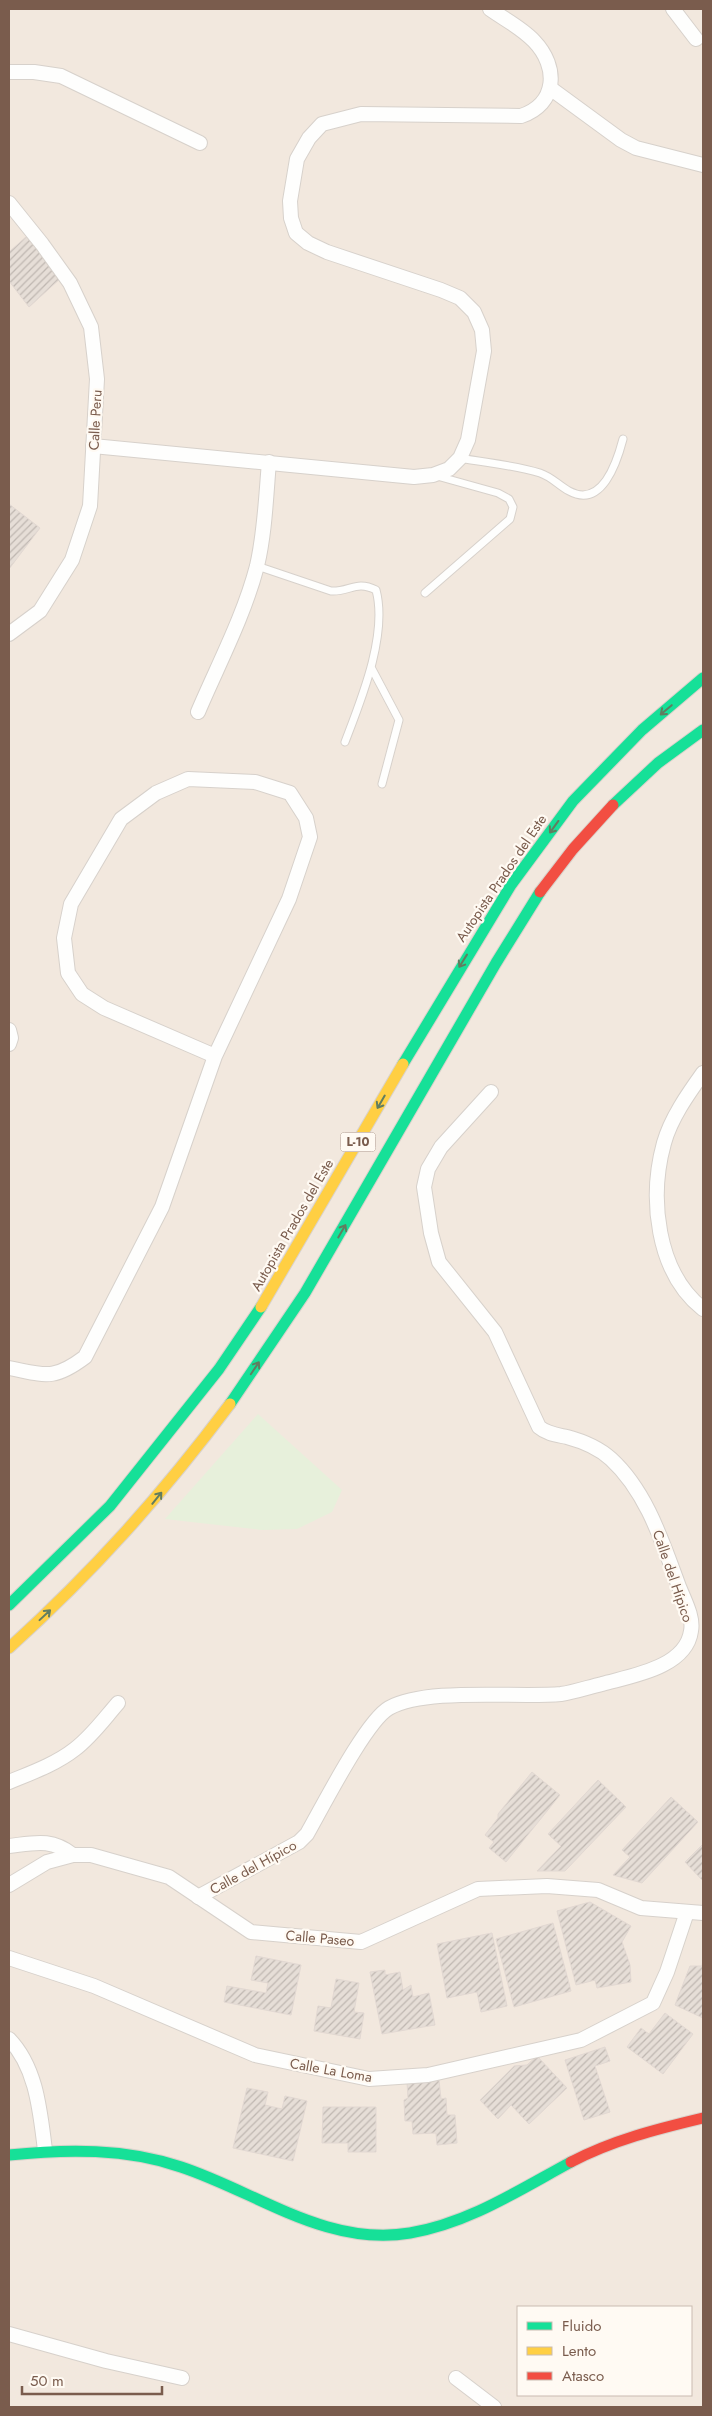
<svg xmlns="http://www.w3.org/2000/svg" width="712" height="2416" font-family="Jost,sans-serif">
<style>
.residential{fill:#f2e8de;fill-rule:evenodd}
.park{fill:#e7f0db}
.building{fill:url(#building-hatch);stroke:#e2d8d2}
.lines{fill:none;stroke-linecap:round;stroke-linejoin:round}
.lane-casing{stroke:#d7d1cb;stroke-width:9}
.street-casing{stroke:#d7d1cb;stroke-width:16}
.fast-casing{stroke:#d9d2cb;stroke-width:13}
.slow-casing{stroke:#d9d2cb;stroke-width:13}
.jam-casing{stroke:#d9d2cb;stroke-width:13}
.lane{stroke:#fefefd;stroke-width:7}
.street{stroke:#fefefd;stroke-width:14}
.fast{stroke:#16e098;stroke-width:11}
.slow{stroke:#ffcf43;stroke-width:11}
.jam{stroke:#f24e42;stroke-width:11}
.oneway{stroke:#617d60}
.labels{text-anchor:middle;stroke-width:4.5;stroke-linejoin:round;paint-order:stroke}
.shield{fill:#fffaf3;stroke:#a28b7f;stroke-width:1}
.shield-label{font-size:12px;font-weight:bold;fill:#7a5c4d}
.street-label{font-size:14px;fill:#7a5c4d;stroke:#fffaf3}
</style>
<defs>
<pattern id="building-hatch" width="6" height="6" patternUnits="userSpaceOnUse" patternTransform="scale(1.25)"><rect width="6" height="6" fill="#e6ded7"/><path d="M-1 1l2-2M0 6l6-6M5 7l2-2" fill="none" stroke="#bfb7b1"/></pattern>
</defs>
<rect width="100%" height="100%" fill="#f9f5f0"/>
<!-- residential -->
<path class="residential" d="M9,9H703V2407H9ZM518,2307H691V2395H518Z"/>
<!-- park -->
<path class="park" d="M258,1414L342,1490L332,1512L297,1529L262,1530L165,1519Z"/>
<!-- building -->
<g class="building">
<path d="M27,236L62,277L29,307L9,281V252Z"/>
<path d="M9,504L40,528L9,569Z"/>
<path d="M532,1772L560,1795L506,1862L489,1848L494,1842L485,1835L498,1818V1814Z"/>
<path d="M598,1780L626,1807L565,1871H537L561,1846L548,1834Z"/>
<path d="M671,1797L698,1822L642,1883L613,1875L630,1857L622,1850Z"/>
<path d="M703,1844V1881L685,1862Z"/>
<path d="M590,1902L631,1926L622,1942L630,1965L631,1982L597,1988L595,1980L576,1985L557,1911Z"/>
<path d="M553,1923L571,1991L514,2007L496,1939Z"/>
<path d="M492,1933L507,2006L481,2012L477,1992L447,1998L437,1944Z"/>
<path d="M256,1956L301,1965L291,2015L224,2002L227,1986L266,1993L268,1983L251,1980Z"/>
<path d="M703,1960V2018L675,2005L690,1966H702Z"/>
<path d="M385,1970V1975L400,1972L403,1990L411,1985L413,1997L429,1993L435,2025L382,2034L370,1972Z"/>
<path d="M336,1979L359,1983L354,2012L364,2013L360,2039L314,2031L318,2006L331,2008Z"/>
<path d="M665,2013L693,2034L663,2074L627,2047L641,2028L649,2034Z"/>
<path d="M605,2047L610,2061L595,2066L610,2112L584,2120L565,2060Z"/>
<path d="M537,2056L567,2088L529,2124L511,2105L498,2119L480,2100L514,2066L527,2065Z"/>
<path d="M439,2080L441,2099L446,2098L447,2115H455L457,2143L437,2145L436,2133L413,2134L412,2121H405L404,2100L408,2098L407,2082Z"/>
<path d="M247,2088L268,2092L265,2105L282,2109L285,2096L307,2101L293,2161L233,2148Z"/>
<path d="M323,2107H376V2152H348V2143H322Z"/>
</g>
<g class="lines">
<defs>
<g id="lane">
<path d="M460,458C487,463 514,465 540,473C552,477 558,485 569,491C602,509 617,462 623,439"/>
<path d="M257,566L331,591C350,592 356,580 376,590C388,635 361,700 345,742"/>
<path d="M425,593L510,519L513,507L509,499L498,493L437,476"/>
<path d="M372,669L399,720L382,784"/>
</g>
<g id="street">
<path d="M673,9L696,39"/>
<path d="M9,72H34L61,76L200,143"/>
<path d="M550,88L621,140L636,148L703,165"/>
<path d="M9,203L42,244L70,283L91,327L97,379L90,506L72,560L40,611L9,634"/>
<path d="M93,446L414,477L433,475L449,469L460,458L468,440L484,351L482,330L474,312L460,298L441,290L327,252L308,243L296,233L291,218L290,201L297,159L309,138L322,124L361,114L521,116C557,104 559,67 534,41C522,28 504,19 490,9"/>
<path d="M198,712C218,665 244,616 257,566C265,532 266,496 269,462"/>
<path d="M9,1030L11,1038L9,1044"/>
<path d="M703,1073C688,1094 671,1118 664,1143C649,1197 656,1272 703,1309"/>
<path d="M9,1368C45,1375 53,1381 85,1357L162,1207L215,1056L289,899L310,837L306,818L290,793L255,782L188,779L156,793L121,819L71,904L64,938L68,973L82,994L104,1008L215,1056"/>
<path d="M9,1782C31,1773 56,1764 75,1749C92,1736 104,1719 118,1703"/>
<path d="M9,1846C35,1843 51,1838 73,1855"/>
<path d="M9,1885L47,1862L73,1855H91L169,1877L251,1932L361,1942L478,1889L547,1886L598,1890L641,1908L703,1913"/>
<path d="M198,1897L299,1842L307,1834C323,1806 366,1721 389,1708C427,1687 516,1698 561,1694C575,1692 589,1687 602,1684C630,1676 686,1668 691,1631C694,1616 683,1598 678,1584C662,1541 646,1491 611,1459C599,1448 582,1441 567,1437C558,1435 547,1434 539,1427L495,1332L439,1262L431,1233L424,1187L428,1169L441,1147L491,1092"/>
<path d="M9,1958L94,1986L255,2055L369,2079L428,2075L581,2040L653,2003L667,1972L687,1912"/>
<path d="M9,2039C37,2068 40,2112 45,2150"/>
<path d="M9,2334L106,2361L182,2378"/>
<path d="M456,2378L494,2407"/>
</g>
<g id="fast">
<path d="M613,805L658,763L703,730"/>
<path d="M403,1064L511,885L573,801L642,730L703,678"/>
<path d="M230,1404L305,1293L496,963L540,892"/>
<path d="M9,1605L110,1506L219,1369L261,1307"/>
<path d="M9,2155C66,2149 126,2148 181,2167C257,2192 326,2247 410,2233C469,2223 519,2190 571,2162"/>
</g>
<g id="slow">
<path d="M261,1307L403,1064"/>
<path d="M9,1648C94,1571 161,1496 230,1404"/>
</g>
<g id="jam">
<path d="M540,892L573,849L613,805"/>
<path d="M571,2162C613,2140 657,2129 703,2118"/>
</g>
</defs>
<!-- lane casing -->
<use href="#lane" class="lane-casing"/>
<!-- street casing -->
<use href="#street" class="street-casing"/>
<!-- fast casing -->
<use href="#fast" class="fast-casing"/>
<!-- slow casing -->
<use href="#slow" class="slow-casing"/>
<!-- jam casing -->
<use href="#jam" class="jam-casing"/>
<!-- lane -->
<use href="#lane" class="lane"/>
<!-- street -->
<use href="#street" class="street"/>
<!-- fast -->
<use href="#fast" class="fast"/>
<!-- slow -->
<use href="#slow" class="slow"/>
<!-- jam -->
<use href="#jam" class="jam"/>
</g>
<!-- one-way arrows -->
<defs><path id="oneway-shaft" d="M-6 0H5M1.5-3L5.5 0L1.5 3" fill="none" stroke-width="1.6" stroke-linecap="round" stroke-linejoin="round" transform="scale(1.25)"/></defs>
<g class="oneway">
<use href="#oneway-shaft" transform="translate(666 710) rotate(140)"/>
<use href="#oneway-shaft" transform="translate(554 827) rotate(126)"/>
<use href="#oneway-shaft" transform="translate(463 961) rotate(122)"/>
<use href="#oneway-shaft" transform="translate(381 1102) rotate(120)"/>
<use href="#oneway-shaft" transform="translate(342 1231) rotate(-60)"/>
<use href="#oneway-shaft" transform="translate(255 1368) rotate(-56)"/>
<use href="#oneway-shaft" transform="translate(157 1498) rotate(-51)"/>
<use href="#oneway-shaft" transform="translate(45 1615) rotate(-43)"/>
</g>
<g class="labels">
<!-- shield labels -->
<rect class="shield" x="340.5" y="1132.5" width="35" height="19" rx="4"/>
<g class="shield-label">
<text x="358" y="1146">L-10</text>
</g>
<!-- street labels -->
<g class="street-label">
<text transform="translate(95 420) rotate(-87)" y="5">Calle Peru</text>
<text transform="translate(501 878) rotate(-56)" y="5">Autopista Prados del Este</text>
<text transform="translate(292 1225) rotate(-60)" y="5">Autopista Prados del Este</text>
<text transform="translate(673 1576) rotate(71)" y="5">Calle del Hípico</text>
<text transform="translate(253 1867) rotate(-29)" y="5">Calle del Hípico</text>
<text transform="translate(320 1938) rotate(5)" y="5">Calle Paseo</text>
<text transform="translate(331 2070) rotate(10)" y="5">Calle La Loma</text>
</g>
</g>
<!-- border -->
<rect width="712" height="2416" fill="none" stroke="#7a5c4d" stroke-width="20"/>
<!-- legend -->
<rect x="517" y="2306" width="175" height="90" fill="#fffaf3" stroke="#cabbb1"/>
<rect x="527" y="2322" width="25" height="8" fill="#16e098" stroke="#cabbb1"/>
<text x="562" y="2331" font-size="15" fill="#7a5c4d">Fluido</text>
<rect x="527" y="2347" width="25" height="8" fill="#ffcf43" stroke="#cabbb1"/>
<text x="562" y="2356" font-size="15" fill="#7a5c4d">Lento</text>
<rect x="527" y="2372" width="25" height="8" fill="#f24e42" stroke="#cabbb1"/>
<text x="562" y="2381" font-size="15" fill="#7a5c4d">Atasco</text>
<!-- scale -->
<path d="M22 2386v8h140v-8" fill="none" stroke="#7a5c4d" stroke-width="2.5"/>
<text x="30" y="2386" font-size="15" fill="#7a5c4d" stroke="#fffaf3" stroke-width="4" paint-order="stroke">50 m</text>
</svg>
